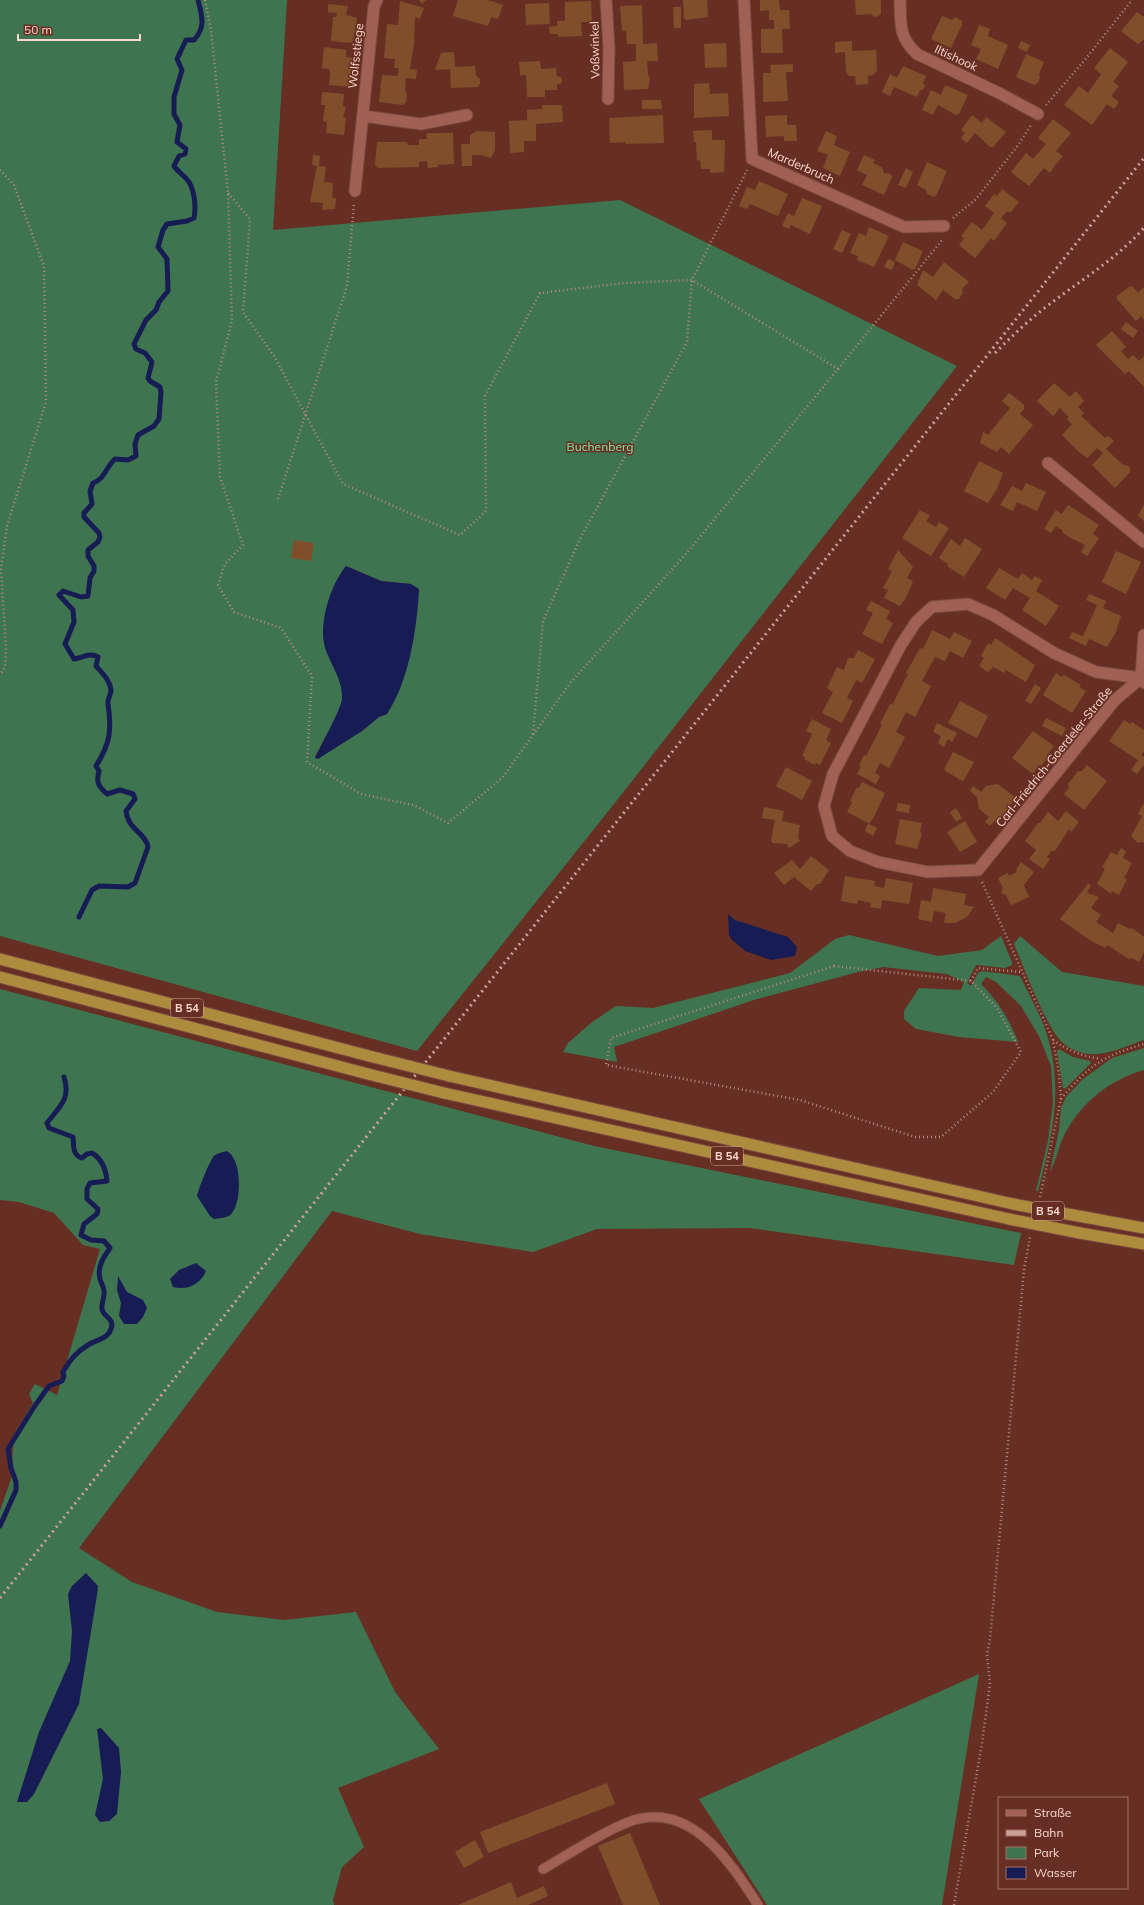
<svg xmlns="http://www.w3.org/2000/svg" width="1144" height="1905" font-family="Mulish,sans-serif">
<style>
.green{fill:#3e7550;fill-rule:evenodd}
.water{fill:#171c54}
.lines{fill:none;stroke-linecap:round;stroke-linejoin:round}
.stream{stroke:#171c54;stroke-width:5}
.building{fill:#814e2c}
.service-casing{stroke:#7c4b40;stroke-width:11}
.minor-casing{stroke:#7c4b40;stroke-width:13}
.trunk-casing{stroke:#7c4b40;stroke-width:13}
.path{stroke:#b78a80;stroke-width:2.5;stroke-dasharray:1 3;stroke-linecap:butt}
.service{stroke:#a06154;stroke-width:9}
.minor{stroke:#a06154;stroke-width:11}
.trunk{stroke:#ad8c3e;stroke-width:11}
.rail{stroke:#cca298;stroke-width:3;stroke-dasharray:2 4;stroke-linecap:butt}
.trunk-bridge-casing{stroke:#7c4b40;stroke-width:13;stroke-linecap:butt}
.trunk-bridge{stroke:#ad8c3e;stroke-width:11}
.labels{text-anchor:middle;stroke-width:3;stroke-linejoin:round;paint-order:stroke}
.shield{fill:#672f23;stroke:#cfa59b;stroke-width:1}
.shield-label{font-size:11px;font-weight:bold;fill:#fbd7ce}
.street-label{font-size:12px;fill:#fbd7ce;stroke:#672f23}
.park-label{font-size:12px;fill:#85e6a5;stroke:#672f23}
</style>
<rect width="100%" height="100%" fill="#672f23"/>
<!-- green -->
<g class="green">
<path d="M0,0H287L273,230L620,200L957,366L614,804L417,1051L0,936ZM346,566L381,581L411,584L387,714L379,717L362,731L315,757C322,743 338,716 342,701C345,685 333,665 326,651Z"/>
<path d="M849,935L938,956L982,950L1001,936L1012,962V965L1005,968L976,965L967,983L971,986L978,973L982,971L1020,976C1028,992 1037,1009 1044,1026C1065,1084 1053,1134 1038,1191H1036L1048,1141L1053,1102L1051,1066L1039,1036L1021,1006L996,982L986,977L981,984C998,1001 1009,1019 1018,1042L959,1037L916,1029L904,1019V1011L919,988L961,990L964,982L947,974L883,967L858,972L757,999L614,1047L617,1062L563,1052L568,1043L591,1023L616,1006L653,1008L790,973L835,939Z"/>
<path d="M1020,936L1062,972L1144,986V1040C1129,1045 1113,1053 1097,1054C1085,1055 1072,1051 1063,1043C1046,1028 1024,967 1014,944Z"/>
<path d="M0,989L594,1146L1021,1233L1014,1265L749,1228L597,1229L533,1252L420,1234L332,1211L79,1548L132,1582L217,1612L284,1620L356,1612L395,1692L439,1749L338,1788L364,1847L342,1867L333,1900L334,1905H0V1511L11,1479L14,1435L33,1403L29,1394L35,1384L57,1395L100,1249L83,1245L54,1213L19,1202L0,1200Z"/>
<path d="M1144,1048V1070C1108,1080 1077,1106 1062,1140C1059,1147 1053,1169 1050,1171L1059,1130L1061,1108L1066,1097L1083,1079L1112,1058Z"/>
<path d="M1059,1049L1073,1057L1090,1061L1091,1063L1065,1089L1063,1088L1057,1052Z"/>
<path d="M979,1674L942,1905H767L699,1799Z"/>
</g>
<!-- water -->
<g class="water">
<path d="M346,566L381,581L411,584L419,589C417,629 409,681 387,714L379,717L362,731L318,759L315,758C320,747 342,707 342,699C343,682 333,668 327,653C316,629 330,585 346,566Z"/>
<path d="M728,914L735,920L788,937L797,947L795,956L771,960L745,951L731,939L729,935Z"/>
<path d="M227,1151C242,1159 242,1201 232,1213C229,1218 220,1218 214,1219L210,1216L197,1196C198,1190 211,1157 215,1155C218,1153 223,1152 227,1151Z"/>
<path d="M196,1263L206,1271C201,1284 187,1291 173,1287L170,1279L179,1270Z"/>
<path d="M118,1276L127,1292L143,1300L147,1308L143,1317L137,1324H124L119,1316L121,1303L117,1290Z"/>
<path d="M86,1573L98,1586L97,1595L79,1704L34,1794L27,1802H17L39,1732L70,1661L72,1631L68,1594L72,1586Z"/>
<path d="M101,1728L119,1748L121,1772L117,1814L109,1821L100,1822L95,1815L103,1779L97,1729Z"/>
</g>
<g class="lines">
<!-- stream -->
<g class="stream">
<path d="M79,917L92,890L99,886L128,887L135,883L148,847C146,833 128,830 126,811L135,799L133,794L120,790L107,794C98,786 96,782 99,771L96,766C110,744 112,730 108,704C107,699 111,695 111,690C110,680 102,673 96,666L98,657C89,652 83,658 74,659L65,644L74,622L73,610L59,595L63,591L81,597L88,596L90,578L94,571V566L88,556V550L98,542L100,537L99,533L84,517V513L92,504L90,491L93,483C106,478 105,468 115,459L128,460L136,456L135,444L138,435L154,426L159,419L161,392L160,387L150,381L148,378L152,362L145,353L136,349L134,344L146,320L156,310L159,302L168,291L167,259L158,247L163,230L167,224L187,221L194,218C196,208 195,192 189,182C185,176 178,172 174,166L179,156L185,154L186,149L177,142L180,125L174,114V97L182,70L177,59L186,40H194C206,27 202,16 198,0"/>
<path d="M0,1526L16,1490V1482L11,1468L8,1449L34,1407L49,1386L62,1381L64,1376L63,1372C70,1360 76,1352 88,1345C95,1340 104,1340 109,1333C118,1318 103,1318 102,1309C101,1303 105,1297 104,1291C104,1287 101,1283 100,1279C97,1267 103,1258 110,1248L104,1241L91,1240L81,1235L84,1224L97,1214L98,1209L87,1199V1189L90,1183L107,1181C106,1170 102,1159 92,1153L87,1154L82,1158C72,1155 74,1146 73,1137L49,1128L47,1123C60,1106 71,1099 64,1077"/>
</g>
</g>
<!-- building -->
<g class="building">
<path d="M419,0H426L422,4Z"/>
<path d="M458,0H488L503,5L498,19L491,17L488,26L453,16Z"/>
<path d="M683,0H707L708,17L686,20L684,18Z"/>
<path d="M760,0H779L780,10H789L790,29H782L783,53H761V29H774V20H769V10L760,11Z"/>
<path d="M855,0H881V14L878,16L874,17L871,14L856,15Z"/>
<path d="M400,1L424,8L420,19L415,17L414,44L410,69L417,70L416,79L406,78L405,91L407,94L406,102L403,105L379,102L382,75L398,76L399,68H394L395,59L384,58L387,24L398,25Z"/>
<path d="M591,1L592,22H581L582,36L558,37V34H550L549,27L557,26V21H565V2Z"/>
<path d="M549,3L550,24L526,25L525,4Z"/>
<path d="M328,4L348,6L346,15L357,18L353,41L351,43L331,41L333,17H336L337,13L328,12Z"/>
<path d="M642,5L643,44L657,43L658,61H647L648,75L650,78L648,89L624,90L623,62L636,61V44H627L626,31H622L620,6Z"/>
<path d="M673,7H681V28H674Z"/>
<path d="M1137,12L1144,17V39L1138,44L1121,31Z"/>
<path d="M942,16L952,20L955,17L962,21V25L951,48L931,39Z"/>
<path d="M979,25L990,29L988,36L1008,45L998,69L976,59L981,49L971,45Z"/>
<path d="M852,41V51L876,50L877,71L873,75L868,76V84L856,85L855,76H849L846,72L845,52L835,53V42Z"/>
<path d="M1021,41L1030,45L1027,52L1018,48Z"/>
<path d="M726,43L727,67L705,68L704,44Z"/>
<path d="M324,47L346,50V57L353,58L350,87L329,85L330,72L329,69L322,68Z"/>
<path d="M1110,48L1128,62L1113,82L1119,86L1111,96L1119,102L1114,109L1107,104L1092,125L1064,105L1079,86L1088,93L1101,74L1094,68Z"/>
<path d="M454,52L455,67L475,66L476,76L480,79V84L478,87L451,88L450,69L435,70L441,53Z"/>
<path d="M1026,54L1044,62L1039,74L1040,77L1038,83L1034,85L1016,77Z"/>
<path d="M540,61L541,69L556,68L557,76L562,78V83L557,85V90H545V97H527L526,75H520L519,62Z"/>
<path d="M793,64V72H786L788,101L763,102V73H771L770,65Z"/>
<path d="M903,66L926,76L923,83L925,86L923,90H920L917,97L894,87L890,96L882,92L890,74L897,78Z"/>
<path d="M709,83L710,94L728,93L729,116L694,118V84Z"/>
<path d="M945,85L968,95L959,114L956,115L938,105L933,115L922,110L931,90L941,95Z"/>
<path d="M322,92L344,94L343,106L346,107L343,117L346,118L344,135L326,133L327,122L323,121L325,105H321Z"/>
<path d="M642,100H661L662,109H642Z"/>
<path d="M542,105H562L563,122L536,124V141H524V152L510,153L509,121L527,120V110L542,109Z"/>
<path d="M663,115L664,143L626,144L625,142L610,143L609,118Z"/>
<path d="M787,115V125H796L797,141H784V136L766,137L765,116Z"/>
<path d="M972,115L982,123L986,117L1006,132L993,147H990L975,133L967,143L961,138L965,133L961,130Z"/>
<path d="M1053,119L1071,133L1056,151L1063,156L1056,164L1050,173L1044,168L1029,186L1011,172L1026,153L1033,159L1046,144L1038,138Z"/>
<path d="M712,130V140H725L724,172L710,173V169H701L700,160L697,161L696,142H694L693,131Z"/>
<path d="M477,131L495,132V150L491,158L481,155H472V166H462L461,144H470V135Z"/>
<path d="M826,131L837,136L834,145L850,152L840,176L823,168L828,155L817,151Z"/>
<path d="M426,133H453L454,164L438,165V167L428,168L427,161L419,162V167L378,168L375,165L377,142H407L408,145H419V139H427Z"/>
<path d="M313,155L320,156L319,166L326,167L324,182L333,183L332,198H336L335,209L322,210L323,203L310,202L317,166L312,165Z"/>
<path d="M864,155L875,160L873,163L882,167L884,173L891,174L892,177L884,195L862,185L867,175L857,170Z"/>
<path d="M927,162L947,171L937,194L934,197L927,194L926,190L917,185Z"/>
<path d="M906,168L913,172L906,188L898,185Z"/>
<path d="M759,181L788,194L778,216L750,204L747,209L739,206L747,187L755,190Z"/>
<path d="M1002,189L1019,202L1010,213L1007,211L1001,218L1007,223L994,241L991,238L975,258L959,245L964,238L961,236L972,222L982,230L994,213L985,206L994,194L997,196Z"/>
<path d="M802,198L822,206L810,234L791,225L789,229L782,226L788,213L794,216Z"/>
<path d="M869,227L889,236L874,267L857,260L858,256L850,253L859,233L866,236Z"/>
<path d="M842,230L851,234L842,253L833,249Z"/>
<path d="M903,242L923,251L915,269L913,270L895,260Z"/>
<path d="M888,259L895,262L892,270L884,267Z"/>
<path d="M944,262L969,282L962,289L963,293L959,299H955L943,290L936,300L917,285L923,270L933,277Z"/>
<path d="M1130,286L1133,287L1139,294L1138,292L1144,287V320L1141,316L1136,321L1117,299V296Z"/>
<path d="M1126,322L1138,331L1133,338L1121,329Z"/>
<path d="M1112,331L1126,347L1121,351L1128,359L1133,355L1139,361L1144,356V387L1129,371L1125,374L1096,345Z"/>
<path d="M1054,383L1070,397L1076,391L1084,401L1078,407L1084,413L1081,416L1105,438L1108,436L1114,441L1106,449L1123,465H1126L1130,468V472L1115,488L1092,465L1103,453L1097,448L1087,458L1078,451L1062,435L1072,424L1067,419L1069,417L1060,408L1053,416L1037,401Z"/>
<path d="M1009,393L1024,405V409L1020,414L1033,425L1009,454L1001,447L997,452L980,443L983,432L988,435L1010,408L1002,401Z"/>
<path d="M979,461L1003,473L997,489L988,503L964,491Z"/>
<path d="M1026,483L1046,492L1037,511L1017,502L1013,511L1000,505L1012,486L1022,491Z"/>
<path d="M1144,504V521L1138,516Z"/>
<path d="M1068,505L1099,525L1093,534L1099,538L1087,556L1081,552L1085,545L1069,537L1063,533L1062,530L1056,526L1051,533L1044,529L1056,510L1062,514Z"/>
<path d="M920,510L930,516L926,521L936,527L939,522L949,528L931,556L902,538Z"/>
<path d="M965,538L982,549L964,577L947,566L948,564L939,558L951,539L960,546Z"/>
<path d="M294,540L314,543L311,561L291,558Z"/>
<path d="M898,550L913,567L907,578L913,581L904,602L903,601L900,606L884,598L888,590L883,588L892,571L888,569Z"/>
<path d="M1116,551L1141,562L1126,594L1102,582Z"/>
<path d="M999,568L1018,579L1022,573L1032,580L1035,576L1042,580L1036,591L1059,606L1046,626L1022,610L1030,598L1013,588L1005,600L986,588Z"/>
<path d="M1089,594L1106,601L1103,608L1121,616L1116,632L1107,647L1089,639L1086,646L1069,638L1072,632L1083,636L1097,605L1086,600Z"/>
<path d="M871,601L890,611L886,619L893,623L882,644L862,634L873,613L866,610Z"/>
<path d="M932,630L950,639L954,632L972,641L963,658L950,651L945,661L935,657L922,681L931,686L915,717L906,712L896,732L905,737L889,768L880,763L875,773L880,776L876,784L857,774L861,766L859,765L864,755L866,756L882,725L880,724L890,704L892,705L908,674L906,673L920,648L923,649Z"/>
<path d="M995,638L1035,665L1026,682L1006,670L1004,673L993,667L988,672L979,666L984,658L981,656L988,643L991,645Z"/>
<path d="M858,650L875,659L862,683L856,680L847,698L853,701L842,723L822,713L833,692L827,688L837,667L844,670L848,658H854Z"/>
<path d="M1056,673L1062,677L1064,675L1081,685L1079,687L1086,691L1072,713L1043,695Z"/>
<path d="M1035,684L1041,688L1031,704L1025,701Z"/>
<path d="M960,701L988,716L977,738L948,723Z"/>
<path d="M1046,718L1066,728L1062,736L1042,726Z"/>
<path d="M812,719L831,729L826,740L831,743L820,765L816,763L815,765L804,759L805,757L802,756L812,734L806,731Z"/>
<path d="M1124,720L1130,724L1132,722L1144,730V751L1141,755L1144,757V765L1137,774L1131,770L1138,760L1109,741Z"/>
<path d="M937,723L957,733L952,742L948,739L944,747L938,743L941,736L933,732Z"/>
<path d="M1033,731L1054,746L1047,755L1049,757L1045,761L1041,766L1039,765L1033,774L1012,758Z"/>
<path d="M953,752L974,762L964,780L962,781L944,770Z"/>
<path d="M1087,765L1107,781L1084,810L1064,794L1069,788L1068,784L1078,771H1082Z"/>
<path d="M786,767L812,781L802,800L776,786Z"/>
<path d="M862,782L885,793L874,817L869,824L877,828L873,836L865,831L868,823L847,812L852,802L850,801L857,787L859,788Z"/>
<path d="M998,784L1016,798L997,823L994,821L990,826L985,822L989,817L979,809L977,797L970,791L973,786L981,792L986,786Z"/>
<path d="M898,803L910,805L909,813L896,811Z"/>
<path d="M1143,804L1144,805V843L1141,842L1138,843L1131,836L1142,816L1138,814Z"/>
<path d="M764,807L784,811L782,821L800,825L798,837L800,841L789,848L787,844L773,843L771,841L775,820L762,818Z"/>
<path d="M956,808L962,818L956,822L950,812Z"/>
<path d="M1066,811L1079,822L1071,832L1069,829L1055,851H1051L1047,857L1050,859L1043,869L1029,859L1036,850L1025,841L1038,823H1040L1048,812L1058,821Z"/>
<path d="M900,819L922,823L920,832L922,834L917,849L895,844Z"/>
<path d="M965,821L977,842L960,852L947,832Z"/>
<path d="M1121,848L1126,851L1123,858L1132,863L1124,878L1127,879L1119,895L1112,891L1111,894L1097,884L1105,869L1102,867L1111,852L1117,855Z"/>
<path d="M811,856L829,870L820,884H817L811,891L794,877L784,885L774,873L792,860L800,869Z"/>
<path d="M1021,862L1034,872L1024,885L1029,897L1011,905L1006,895L1001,893L1003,888L998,878L1008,873L1009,876L1017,872L1016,870Z"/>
<path d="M845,876L875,881L874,886L884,888L886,878L913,883L909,904L882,900L881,909L870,907L871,903L858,900L857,904L841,901Z"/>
<path d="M1088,884L1091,885L1087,893L1099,897L1091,908L1101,915L1096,922L1113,933L1118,923L1130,929L1132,928L1144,937V952L1139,962L1132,958L1129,959L1107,945L1106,948L1091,941L1060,919Z"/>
<path d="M933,888L966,894L964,905L974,907L967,917L955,923H944L946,913L934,911L932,922L918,919L921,900L931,902Z"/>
<path d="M607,1783L615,1804L488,1853L480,1832Z"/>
<path d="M630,1833L660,1905H623L598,1846Z"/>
<path d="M475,1840L484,1857L464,1868L455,1852Z"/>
<path d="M511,1882L517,1898L544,1886L548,1896L528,1905H458Z"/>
</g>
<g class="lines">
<defs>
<path id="service" d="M543,1869C569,1854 599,1834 626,1823C688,1797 730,1861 758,1905"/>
<g id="minor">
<path d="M606,0L609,48L608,99"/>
<path d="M744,0L752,159L904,227L944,226"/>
<path d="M900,0C901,24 898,36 917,54L999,93L1038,114"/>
<path d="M363,116L421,124L467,115"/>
<path d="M355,191L374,6L377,0"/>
<path d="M1048,463L1144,542"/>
<path d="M968,604L993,615L1054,653L1096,672L1141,678L1115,700L978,870L928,872L878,862L850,851L832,836L824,806L833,774L901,645L916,622L932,607Z"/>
<path d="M1144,635L1141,678L1144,683"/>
</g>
<g id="trunk">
<path d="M0,959L373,1057"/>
<path d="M0,977L368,1074"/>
<path d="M449,1076L1013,1204"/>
<path d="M444,1093L1009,1219"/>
<path d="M1084,1217L1144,1228"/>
<path d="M1080,1233L1144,1244"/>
</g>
</defs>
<!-- service casing -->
<use href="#service" class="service-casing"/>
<!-- minor casing -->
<use href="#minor" class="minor-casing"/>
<!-- trunk casing -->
<use href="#trunk" class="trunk-casing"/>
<!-- path -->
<g class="path">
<path d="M205,0L211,30L228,193L232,321L216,382L220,477L243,545L225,564L218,585L234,612L281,628L312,676L307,762L361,794L413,805L448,823L502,778L571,682L685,555L838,369L692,280L624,283L540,293L485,396L486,511L460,535L343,484L274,356L243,312L250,219L228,193"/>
<path d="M1046,105L1084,61L1132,0"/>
<path d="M0,170L14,185L44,266L46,402L7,526L1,569L6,648L5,667L0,675"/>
<path d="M953,218L976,199L1019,144L1031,125"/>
<path d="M838,369L943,239"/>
<path d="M278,499L347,286L354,203"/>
<path d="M533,734L543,621L580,539L687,342L692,280L747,170"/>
<path d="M982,882L1053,1040L1059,1073L1061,1099L1040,1197"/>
<path d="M834,966L971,981L997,1008L1021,1052L993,1092L941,1137H915L800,1100L606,1065L611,1038Z"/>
<path d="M971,981L978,968L1022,972"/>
<path d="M1053,1040C1069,1051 1082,1056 1101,1059"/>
<path d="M1061,1099C1088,1066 1103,1056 1144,1044"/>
<path d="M954,1905L982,1743L990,1684L987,1655L990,1639L1024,1270L1030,1237"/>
</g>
<!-- service -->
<use href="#service" class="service"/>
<!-- minor -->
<use href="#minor" class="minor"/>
<!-- trunk -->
<use href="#trunk" class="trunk"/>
<!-- rail -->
<g class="rail">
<path d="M995,353C1013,335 1031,318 1051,303C1083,279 1117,258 1144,228"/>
<path d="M0,1598L1144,158"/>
</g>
<defs>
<g id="trunk-bridge">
<path d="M373,1057L449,1076"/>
<path d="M368,1074L444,1093"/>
<path d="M1013,1204L1084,1217"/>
<path d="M1009,1219L1080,1233"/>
</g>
</defs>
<!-- trunk-bridge casing -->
<use href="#trunk-bridge" class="trunk-bridge-casing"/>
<!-- trunk-bridge -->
<use href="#trunk-bridge" class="trunk-bridge"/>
</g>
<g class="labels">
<!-- shield labels -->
<g class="shield">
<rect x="171" y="999" width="32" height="18" rx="3"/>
<rect x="711" y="1147" width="32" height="18" rx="3"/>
<rect x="1032" y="1202" width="32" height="18" rx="3"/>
</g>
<g class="shield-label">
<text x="187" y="1012">B 54</text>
<text x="727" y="1160">B 54</text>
<text x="1048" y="1215">B 54</text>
</g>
<!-- street labels -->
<g class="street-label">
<text transform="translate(595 50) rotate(-91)" y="4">Voßwinkel</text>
<text transform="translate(356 56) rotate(-84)" y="4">Wolfsstiege</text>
<text transform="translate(956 58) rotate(25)" y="4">Iltishook</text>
<text transform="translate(801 166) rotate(24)" y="4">Marderbruch</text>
<text transform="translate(1054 757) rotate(-51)" y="4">Carl-Friedrich-Goerdeler-Straße</text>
</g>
<!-- park labels -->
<g class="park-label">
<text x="600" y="451">Buchenberg</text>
</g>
</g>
<!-- legend -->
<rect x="998" y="1797" width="130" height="92" fill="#672f23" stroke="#a27267"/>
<rect x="1006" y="1810" width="20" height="6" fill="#a06154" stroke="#a27267"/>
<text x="1034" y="1817" font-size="12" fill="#fbd7ce">Straße</text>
<rect x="1006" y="1830" width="20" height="6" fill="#cca298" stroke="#a27267"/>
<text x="1034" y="1837" font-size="12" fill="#fbd7ce">Bahn</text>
<rect x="1006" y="1847" width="20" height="12" fill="#3e7550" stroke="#a27267"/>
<text x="1034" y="1857" font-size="12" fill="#fbd7ce">Park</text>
<rect x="1006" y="1867" width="20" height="12" fill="#171c54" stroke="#a27267"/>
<text x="1034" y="1877" font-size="12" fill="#fbd7ce">Wasser</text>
<!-- scale -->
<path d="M18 34v6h122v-6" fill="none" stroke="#fbd7ce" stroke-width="2"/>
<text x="24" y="34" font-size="12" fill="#fbd7ce" stroke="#672f23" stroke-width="3" paint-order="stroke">50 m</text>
</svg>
